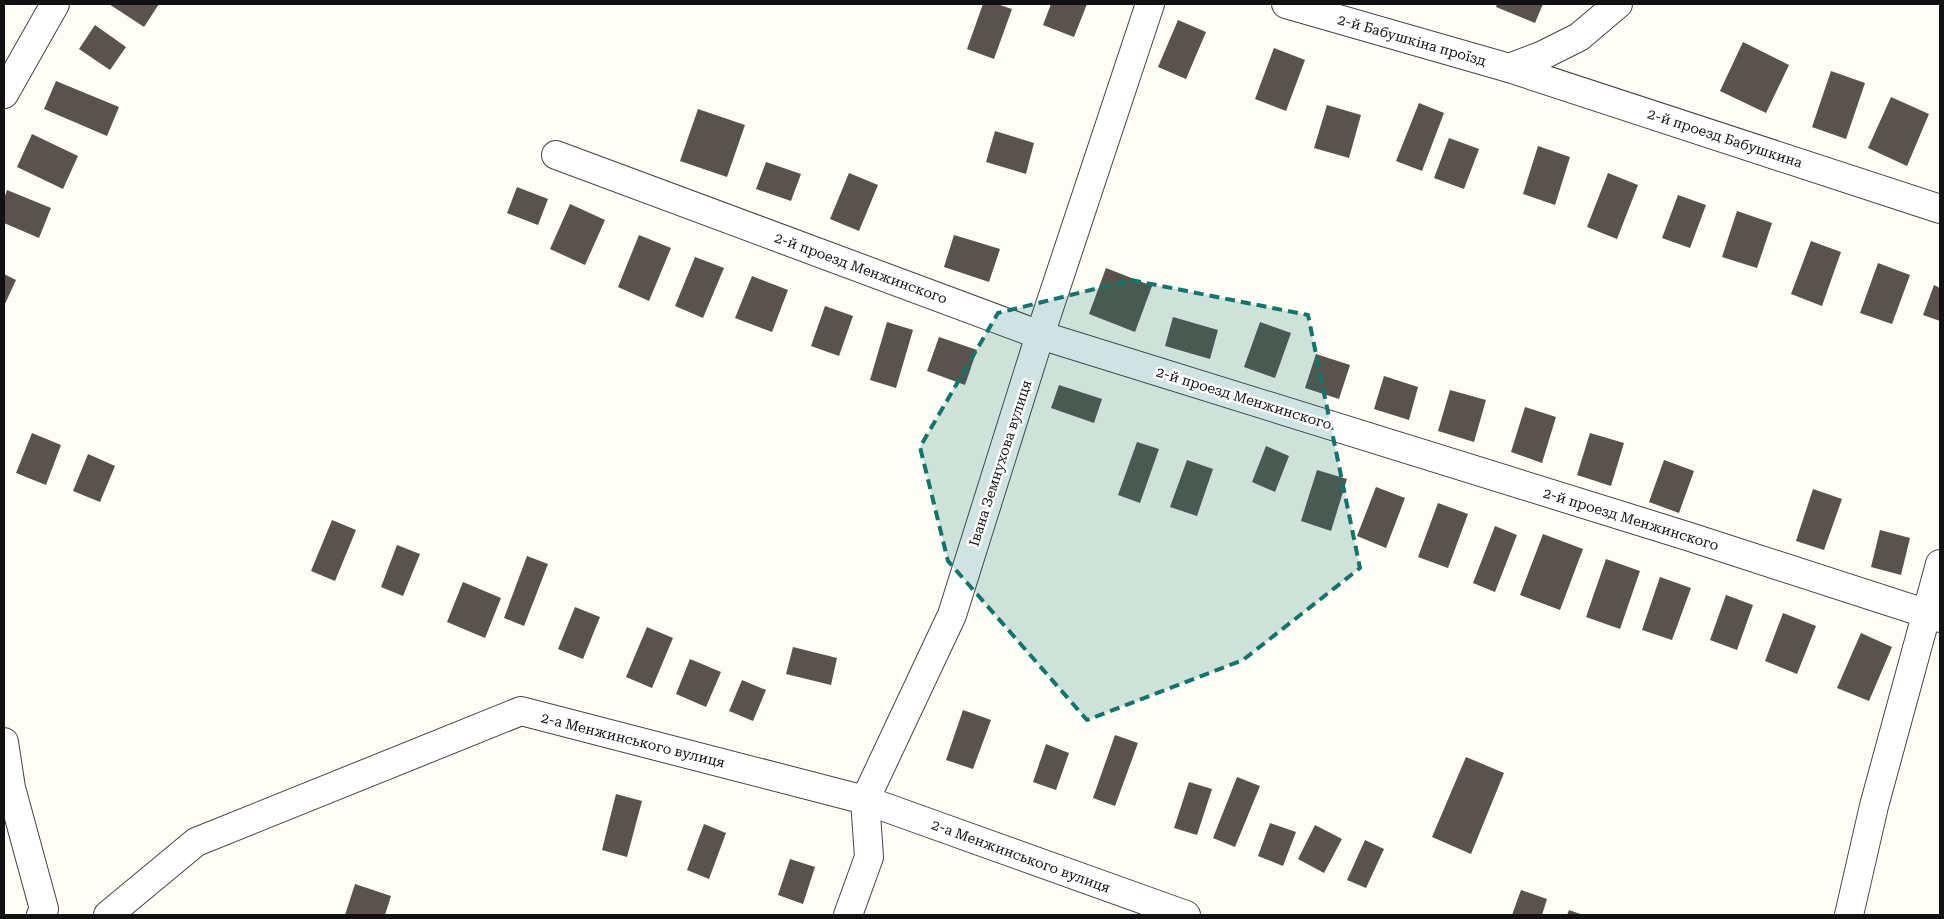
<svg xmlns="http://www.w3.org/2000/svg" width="1944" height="919" font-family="'Roboto Serif',serif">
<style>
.building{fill:#5a524d}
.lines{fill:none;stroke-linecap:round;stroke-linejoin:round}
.street-casing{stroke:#444;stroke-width:30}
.street{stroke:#fff;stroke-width:28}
.marked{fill:#0f766e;fill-opacity:0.2;stroke:#0f766e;stroke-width:4;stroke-dasharray:10 6;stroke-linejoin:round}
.labels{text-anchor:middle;stroke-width:5;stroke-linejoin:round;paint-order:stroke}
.street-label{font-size:14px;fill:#111;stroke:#fff}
</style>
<rect width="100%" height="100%" fill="#fffdf5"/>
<!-- building -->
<g class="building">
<path d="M109,4H159L144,27Z"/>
<path d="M983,4H997L1012,9L994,59L967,49Z"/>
<path d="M1051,4H1087L1074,37L1043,25Z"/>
<path d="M1497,4H1543L1535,23L1496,7Z"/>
<path d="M1178,20L1206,32L1186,79L1158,67Z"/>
<path d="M95,25L126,47L110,70L79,49Z"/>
<path d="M1743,42L1789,65L1766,113L1720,91Z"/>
<path d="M1274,48L1305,60L1286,111L1255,99Z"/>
<path d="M1831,71L1865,83L1846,139L1812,127Z"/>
<path d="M56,81L119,107L107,136L44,109Z"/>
<path d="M1891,97L1929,114L1907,166L1868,148Z"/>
<path d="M1419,103L1444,113L1422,171L1396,161Z"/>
<path d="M1327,105L1361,115L1349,158L1314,148Z"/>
<path d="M698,109L745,125L727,177L680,161Z"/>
<path d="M995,131L1034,143L1026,174L986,162Z"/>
<path d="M32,134L78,156L63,189L17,167Z"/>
<path d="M1449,138L1479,149L1464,189L1434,178Z"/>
<path d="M1538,146L1570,157L1555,205L1523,194Z"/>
<path d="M766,162L801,174L791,201L756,189Z"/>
<path d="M849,173L878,185L859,231L830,219Z"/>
<path d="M1608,173L1638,185L1617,239L1587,227Z"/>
<path d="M517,187L548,199L538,225L507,213Z"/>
<path d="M7,190L51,208L39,238L4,223V199Z"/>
<path d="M1678,195L1706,205L1690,248L1662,238Z"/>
<path d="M570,204L605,220L585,265L550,249Z"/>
<path d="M1737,211L1772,223L1757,268L1722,257Z"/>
<path d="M639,235L671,248L649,301L618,287Z"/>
<path d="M954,235L1000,249L989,282L944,267Z"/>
<path d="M1811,241L1841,252L1822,306L1791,294Z"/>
<path d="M695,257L724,268L703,318L675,306Z"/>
<path d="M1878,263L1910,275L1892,324L1860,313Z"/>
<path d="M1106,268L1152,286L1135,332L1089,314Z"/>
<path d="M4,274L16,280L4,306Z"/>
<path d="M752,276L788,290L772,332L735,318Z"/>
<path d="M1934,285L1940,288V321L1923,315Z"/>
<path d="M825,306L853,316L839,356L811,346Z"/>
<path d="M1173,317L1218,330L1210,359L1165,346Z"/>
<path d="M887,322L913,330L896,388L870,380Z"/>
<path d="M1260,322L1291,333L1275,378L1244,367Z"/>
<path d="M939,337L977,350L965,385L927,371Z"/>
<path d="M1316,354L1350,365L1339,399L1305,388Z"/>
<path d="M1384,376L1418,387L1409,420L1374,409Z"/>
<path d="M1059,385L1102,399L1094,423L1051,408Z"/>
<path d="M1450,390L1486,400L1474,442L1438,431Z"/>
<path d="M1525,407L1556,417L1542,463L1511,452Z"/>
<path d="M32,433L61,445L46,485L16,473Z"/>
<path d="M1590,433L1624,443L1611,486L1577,475Z"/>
<path d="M1137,442L1159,449L1140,503L1118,495Z"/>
<path d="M1266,446L1289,456L1275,492L1252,482Z"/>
<path d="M88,454L115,466L100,502L73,491Z"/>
<path d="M1187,460L1213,469L1197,516L1170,507Z"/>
<path d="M1664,460L1694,471L1679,513L1649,502Z"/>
<path d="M1317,470L1347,479L1331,531L1301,521Z"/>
<path d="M1376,487L1405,498L1386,548L1357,536Z"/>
<path d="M1813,489L1842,499L1824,550L1796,541Z"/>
<path d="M1438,503L1468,514L1448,568L1418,557Z"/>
<path d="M332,520L356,530L335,581L311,571Z"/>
<path d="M1495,526L1517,535L1495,592L1473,583Z"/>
<path d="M1880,530L1910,538L1901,575L1871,567Z"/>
<path d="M1543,534L1583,549L1560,610L1520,595Z"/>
<path d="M397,545L420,554L403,596L381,587Z"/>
<path d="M527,556L548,564L524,626L504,618Z"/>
<path d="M1606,559L1640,571L1620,629L1586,617Z"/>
<path d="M1660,577L1691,588L1672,640L1642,630Z"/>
<path d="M463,582L501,598L485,638L447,622Z"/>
<path d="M1726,595L1753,605L1737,650L1710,640Z"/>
<path d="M575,607L600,617L583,659L558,649Z"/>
<path d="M1783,613L1816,626L1797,674L1765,661Z"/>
<path d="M647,627L673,638L652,688L626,677Z"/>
<path d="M1861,633L1892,647L1869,701L1837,688Z"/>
<path d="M793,647L837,658L831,685L786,674Z"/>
<path d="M690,659L721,672L706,707L676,694Z"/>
<path d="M742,680L766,690L753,721L729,711Z"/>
<path d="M963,710L991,720L973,769L946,760Z"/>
<path d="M1115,735L1138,743L1115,806L1093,798Z"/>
<path d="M1046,744L1069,753L1056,790L1033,782Z"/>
<path d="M1466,757L1504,773L1471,854L1432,837Z"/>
<path d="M1237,777L1260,786L1235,847L1213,838Z"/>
<path d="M1189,782L1212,789L1197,835L1174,828Z"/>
<path d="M616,794L642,801L627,857L602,850Z"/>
<path d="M1270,823L1296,832L1283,866L1258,856Z"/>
<path d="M704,824L726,833L709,879L687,870Z"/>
<path d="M1315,825L1342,839L1324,873L1298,859Z"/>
<path d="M1365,840L1384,849L1366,888L1347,880Z"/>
<path d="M790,859L815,867L803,904L778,895Z"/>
<path d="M355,884L391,896L385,915H345Z"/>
<path d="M1521,890L1547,899L1542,915H1512Z"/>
<path d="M1569,910L1583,915H1567Z"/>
</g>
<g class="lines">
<defs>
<g id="street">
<path d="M1286,4L1509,68L1940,209"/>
<path d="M1509,68L1543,55L1579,37L1618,4"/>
<path d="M4,94L55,4"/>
<path d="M556,155L1040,335L1690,537L1940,618"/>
<path d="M4,742L11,788L44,909L41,915"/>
<path d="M108,915L196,842L521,711L865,800L1186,915"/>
<path d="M848,915L869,857L865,800L952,615L1040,335L1150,4"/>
<path d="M1849,915L1874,806L1940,564"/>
</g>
</defs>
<!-- street casing -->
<use href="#street" class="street-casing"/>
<!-- street -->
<use href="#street" class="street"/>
</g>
<!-- marked area -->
<path class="marked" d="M1131,280L1308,315L1360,568L1243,660L1087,720L948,561L920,447L998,313Z"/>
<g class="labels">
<!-- street labels -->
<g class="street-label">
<text transform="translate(1412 40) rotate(16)" y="5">2-й Бабушкіна проїзд</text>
<text transform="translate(1725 138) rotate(18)" y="5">2-й проезд Бабушкина</text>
<text transform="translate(861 268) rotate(20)" y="5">2-й проезд Менжинского</text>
<text transform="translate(1244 398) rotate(17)" y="5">2-й проезд Менжинского</text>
<text transform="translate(1000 463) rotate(-72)" y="5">Івана Земнухова вулиця</text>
<text transform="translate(1631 519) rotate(17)" y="5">2-й проезд Менжинского</text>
<text transform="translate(633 740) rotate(14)" y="5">2-а Менжинського вулиця</text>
<text transform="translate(1021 856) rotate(20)" y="5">2-а Менжинського вулиця</text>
</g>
</g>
<!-- border -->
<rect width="1944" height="919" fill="none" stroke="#111111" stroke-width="10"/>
</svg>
